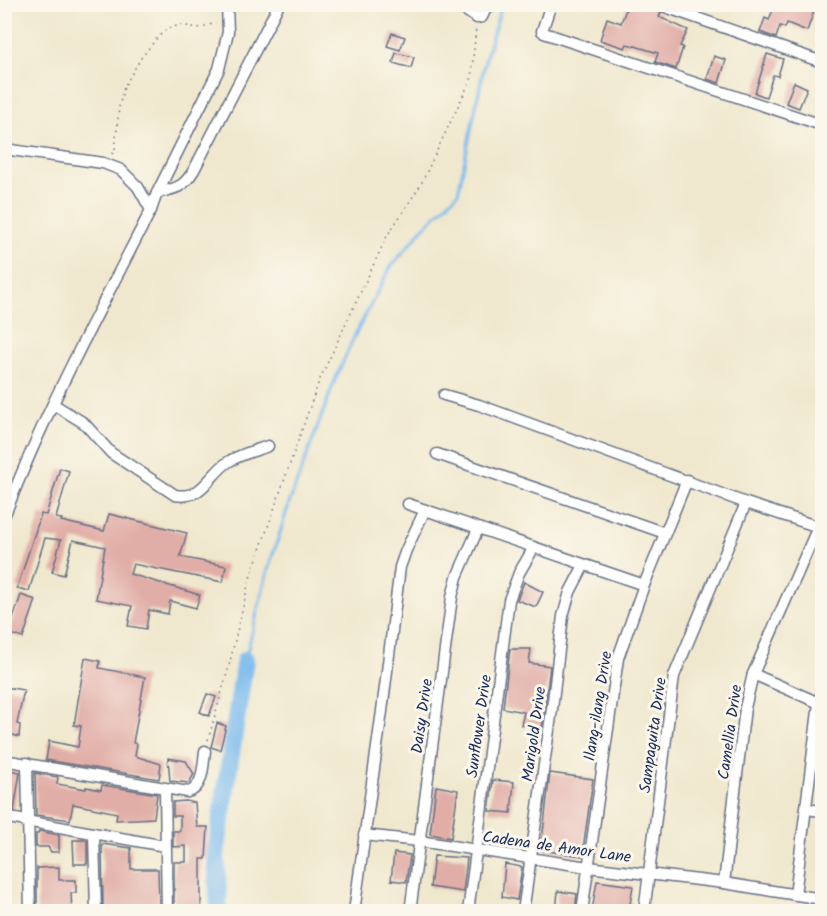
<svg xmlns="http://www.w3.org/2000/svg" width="827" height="916" font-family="Kalam,sans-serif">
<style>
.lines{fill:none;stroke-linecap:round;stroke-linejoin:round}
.stream{stroke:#79baee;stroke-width:3}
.river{stroke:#79baee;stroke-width:18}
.building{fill:#e1aea7}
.minor-casing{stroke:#667085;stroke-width:13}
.path{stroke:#667085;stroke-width:1.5;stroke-dasharray:1.5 4.5;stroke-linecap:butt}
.minor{stroke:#fff;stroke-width:10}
.labels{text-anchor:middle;stroke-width:6;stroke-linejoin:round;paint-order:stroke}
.street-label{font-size:16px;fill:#1b2f5e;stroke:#fbf7ec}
</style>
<rect width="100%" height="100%" fill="#fbf7ec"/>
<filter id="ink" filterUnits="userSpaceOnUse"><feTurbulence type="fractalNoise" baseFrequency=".0167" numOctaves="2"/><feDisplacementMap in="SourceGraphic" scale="12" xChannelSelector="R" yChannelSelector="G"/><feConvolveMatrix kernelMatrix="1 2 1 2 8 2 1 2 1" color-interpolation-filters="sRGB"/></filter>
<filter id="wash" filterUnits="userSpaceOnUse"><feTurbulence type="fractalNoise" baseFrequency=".008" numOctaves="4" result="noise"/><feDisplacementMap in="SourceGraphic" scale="24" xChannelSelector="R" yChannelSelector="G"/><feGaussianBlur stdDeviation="1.35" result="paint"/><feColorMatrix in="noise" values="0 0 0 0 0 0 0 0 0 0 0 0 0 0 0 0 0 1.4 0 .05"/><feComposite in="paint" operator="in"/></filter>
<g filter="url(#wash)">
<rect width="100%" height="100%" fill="#f0e8ce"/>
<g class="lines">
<!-- stream -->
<path class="stream" d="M245,660L268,570L290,501L335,380L354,337L390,268L426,225L458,193L486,57L502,4"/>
<!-- river -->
<path class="river" d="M219,912L216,854L245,660"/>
</g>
<g id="blocks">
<!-- building -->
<g class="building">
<path d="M628,4H642L661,13L659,17L688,30L680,46L683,47L676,69L655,62L658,53L635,46L627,44L625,48L600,40L607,18L621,23Z"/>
<path d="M775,4H796L814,11L807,31L787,23L785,28L780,26L776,38L760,32L765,18L769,20Z"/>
<path d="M392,33L405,37L400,50L387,46Z"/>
<path d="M396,53L414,57L411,68L393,63Z"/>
<path d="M767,54L783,59L778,76L773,75L766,97L755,93Z"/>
<path d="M714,56L726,60L719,83L707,79Z"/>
<path d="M794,82L807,88L799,108L786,103Z"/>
<path d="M60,468L69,471L56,518L62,519L61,521L104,531L109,514L187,533L180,557L226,566L223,582L133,564L130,574L200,595L196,608L170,601L168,614L149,610L146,629L128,626L132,606L96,599L105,547L73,540L64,575L52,572L61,540L45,538L29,591L17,588L41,514L46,515Z"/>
<path d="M524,582L543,592L536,607L517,600Z"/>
<path d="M21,595L36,600L23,638L8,633Z"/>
<path d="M510,649H531L529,663L550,666L542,728L521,725L524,712L503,708Z"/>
<path d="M85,658L100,661L99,668L145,677L133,743L137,744L135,756L161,764L159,779L46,760L49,741L78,747L81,726L74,725Z"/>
<path d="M5,687L24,690L17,724L20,725L19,737L4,732Z"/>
<path d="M207,694L216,697L209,716L200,712Z"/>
<path d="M217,723L226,726L220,750L211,747Z"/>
<path d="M168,758L186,761L194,774L189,783L170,781Z"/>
<path d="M4,769L20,772L14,811L4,810Z"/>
<path d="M35,773L58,777L57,784L86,789V787L101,790L102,785L157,794L154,818L116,820L117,813L73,804L70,820L36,815Z"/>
<path d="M550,773L593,779L582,856L541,850Z"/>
<path d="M493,780L514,782L511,813L489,811Z"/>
<path d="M436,786L458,790L451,838L430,834Z"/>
<path d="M186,801L195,803L197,827H208L206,859H201V912H174V862H186V846L173,847V831H180V816H173V802Z"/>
<path d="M39,831L59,835V852H51L48,847H36V834H38Z"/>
<path d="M73,840H87V864H74Z"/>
<path d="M102,844L131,848V869H158L159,906H129L128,912H103Z"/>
<path d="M394,853L410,855L406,882L391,880Z"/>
<path d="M434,856L467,858L463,892L430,887Z"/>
<path d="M505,864L522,867L517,900L502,897Z"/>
<path d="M59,867V880H76V893H71L72,912H37V868Z"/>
<path d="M597,881L633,886L630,904H633L632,912L592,911Z"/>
<path d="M558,891L577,894L575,912H556Z"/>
</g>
</g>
</g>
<g filter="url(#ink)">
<use href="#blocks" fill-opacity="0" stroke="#667085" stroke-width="1.5"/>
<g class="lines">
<defs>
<g id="minor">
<path d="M456,4L477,18L482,17L488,4"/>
<path d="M551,4L542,31L544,33L822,125"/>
<path d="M657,4L822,62"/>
<path d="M4,149L103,163L121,170L138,187L151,210"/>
<path d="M157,193C177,188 183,188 194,170L279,4"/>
<path d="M444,395L479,405L746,503L822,528"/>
<path d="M53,404L84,423L111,453L175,495C202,500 209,475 228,462C240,454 255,451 268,446"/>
<path d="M437,454L665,533"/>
<path d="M408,504L644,585"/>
<path d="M4,517C45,411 99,311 151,210L157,193L219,69L228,32L227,4"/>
<path d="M753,674L819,703"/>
<path d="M4,760L188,792C204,788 203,764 205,751"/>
<path d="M27,763L30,912"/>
<path d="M165,790L167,912"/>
<path d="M806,809L822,811"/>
<path d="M4,817L165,846"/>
<path d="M94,834L96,912"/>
<path d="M364,835L419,841L588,867L724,883L822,899"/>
<path d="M724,883L745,708L753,674L818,527"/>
<path d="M795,895L819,703L822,694"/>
<path d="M354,912L382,711L400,567L406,550L425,510"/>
<path d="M410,912L452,597L457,577L478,529"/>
<path d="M468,912L509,600L519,573L533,549"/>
<path d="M523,912L552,709L563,616L570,592L584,565"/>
<path d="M582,912L618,658L644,585L687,480"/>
<path d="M644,912L674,676L746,503"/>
</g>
</defs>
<!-- minor casing -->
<use href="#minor" class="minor-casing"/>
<!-- path -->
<g class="path">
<path d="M112,154L115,150L119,107L124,87L141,58L157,38L168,28L181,25L198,28L216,23"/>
<path d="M208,740L228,670L249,581L319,381L387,236L420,186L471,79L476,28"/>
</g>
<!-- minor -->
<use href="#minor" class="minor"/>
</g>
</g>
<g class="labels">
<!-- street labels -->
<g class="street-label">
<text transform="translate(597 706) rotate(-81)" y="6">Ilang-ilang Drive</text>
<text transform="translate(421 716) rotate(-82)" y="6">Daisy Drive</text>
<text transform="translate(478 726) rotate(-82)" y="6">Sunflower Drive</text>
<text transform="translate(729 732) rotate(-82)" y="6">Camellia Drive</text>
<text transform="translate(533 734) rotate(-82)" y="6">Marigold Drive</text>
<text transform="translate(652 735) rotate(-82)" y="6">Sampaguita Drive</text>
<text transform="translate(557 846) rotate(8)" y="6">Cadena de Amor Lane</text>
</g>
</g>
<!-- margin -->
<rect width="827" height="916" fill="none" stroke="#fbf7ec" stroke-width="24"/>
</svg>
